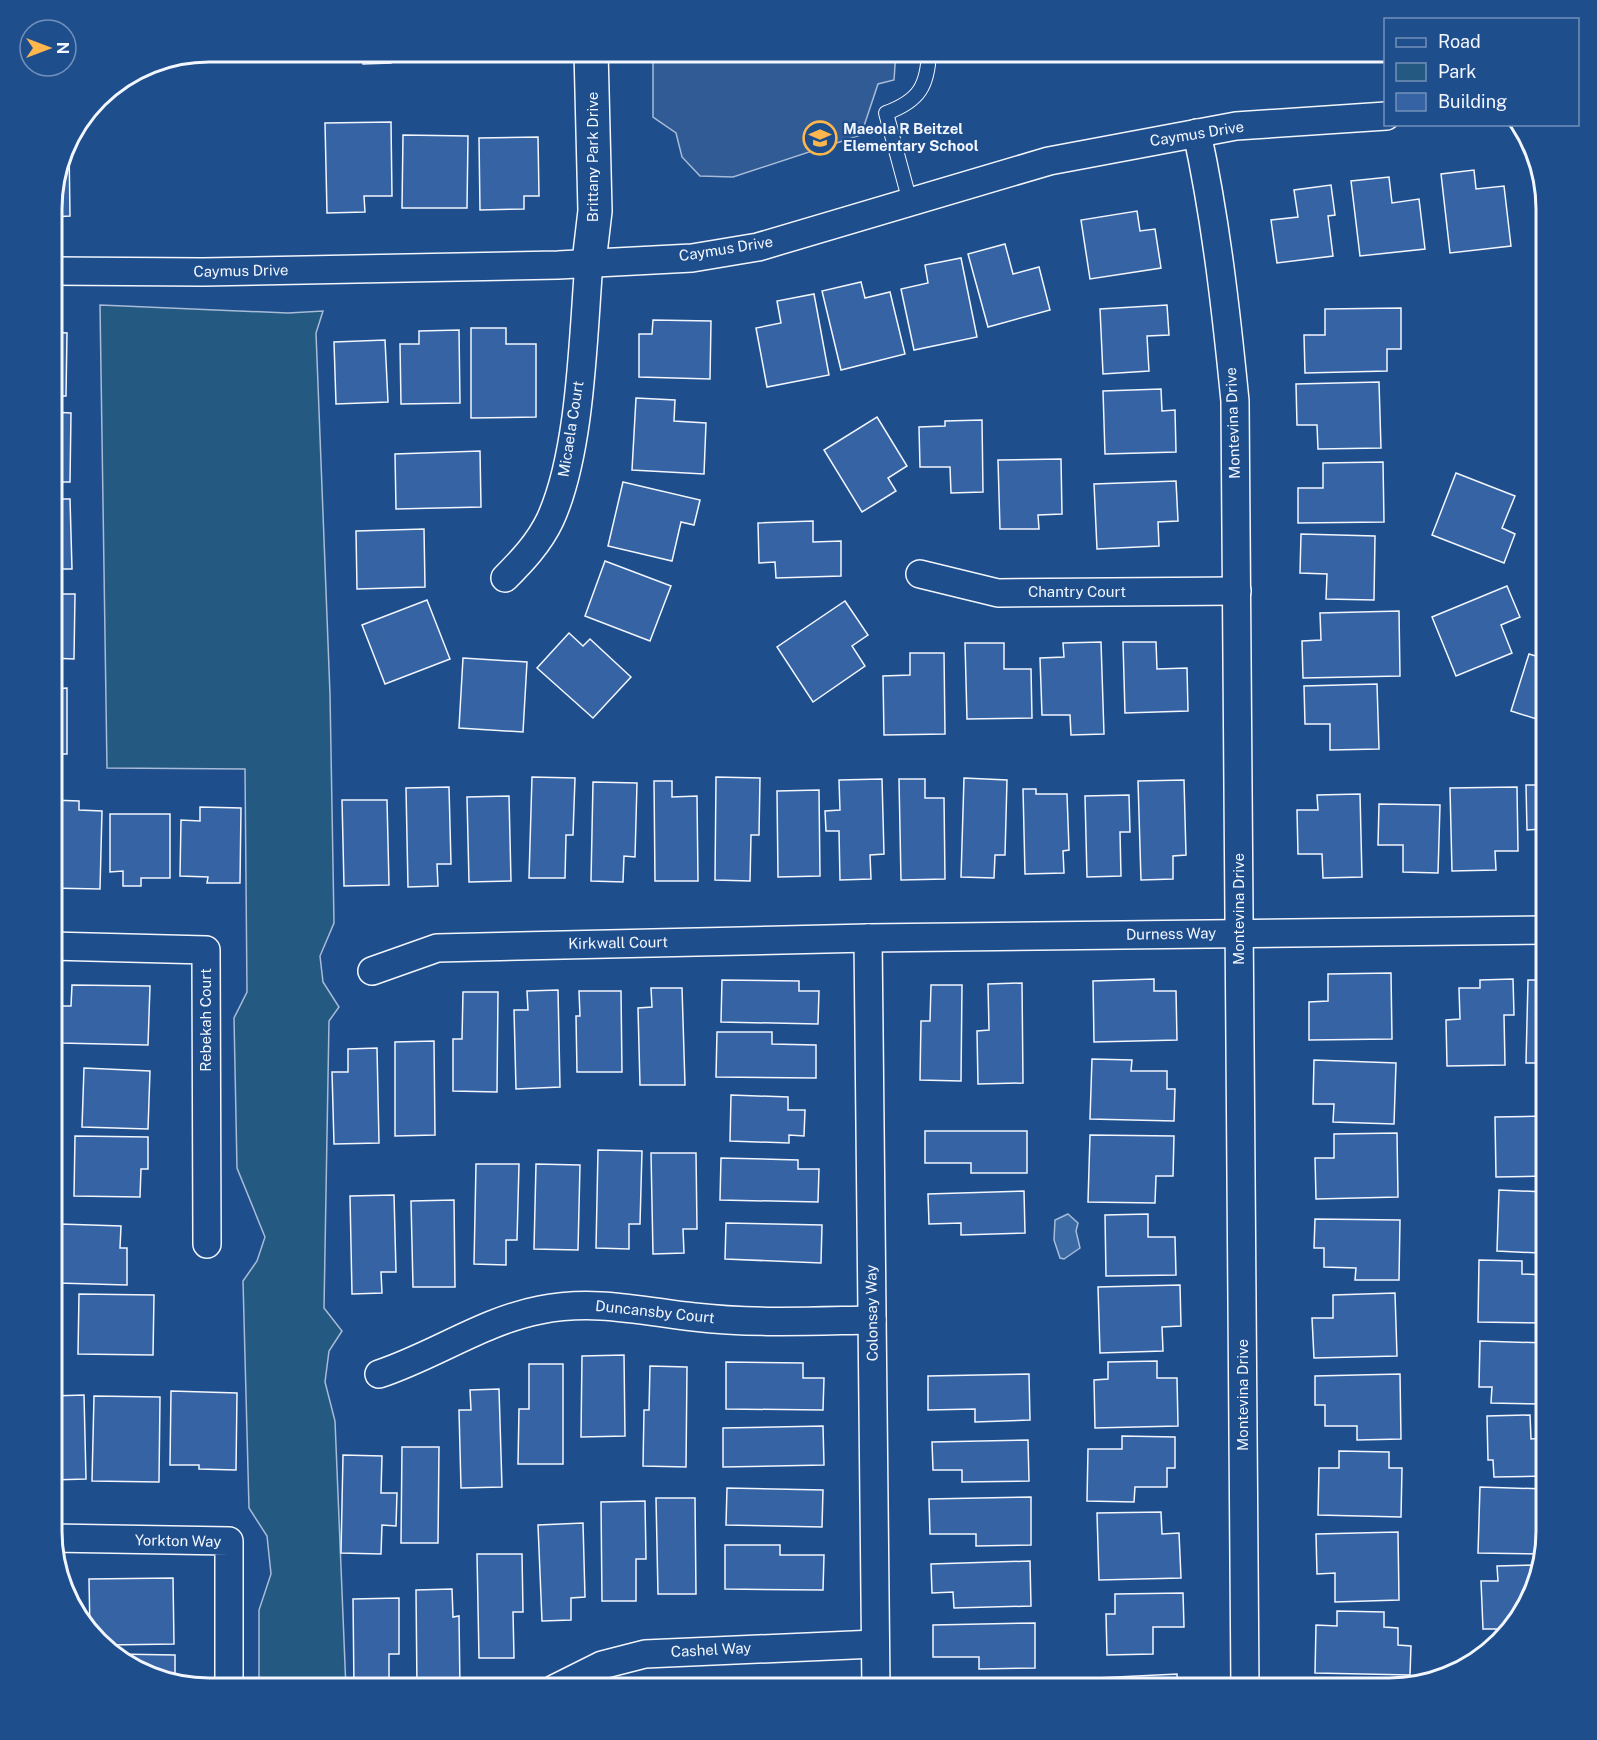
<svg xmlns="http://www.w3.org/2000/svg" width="1597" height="1740" font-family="'Public Sans',sans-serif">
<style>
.green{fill:#245a82;stroke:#a8bbd7;stroke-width:1.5}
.parking{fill:#305b95;stroke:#a8bbd7;stroke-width:1.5}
.water{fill:#3b69a3;stroke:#a8bbd7;stroke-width:1.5}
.building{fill:#3563a3;stroke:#f2f6ff;stroke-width:1.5}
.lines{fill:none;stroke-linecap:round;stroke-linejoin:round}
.lane-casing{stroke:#f2f6ff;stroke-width:16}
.street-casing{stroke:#f2f6ff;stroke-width:30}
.secondary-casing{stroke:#f2f6ff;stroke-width:36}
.lane{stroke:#1f4e8c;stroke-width:14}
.street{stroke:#1f4e8c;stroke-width:27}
.secondary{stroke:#1f4e8c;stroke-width:33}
.labels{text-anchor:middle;stroke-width:4.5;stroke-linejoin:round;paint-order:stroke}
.poi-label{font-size:15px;font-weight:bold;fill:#f2f6ff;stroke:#1f4e8c;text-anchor:start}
.street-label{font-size:15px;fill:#f2f6ff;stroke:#1f4e8c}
.rim{fill:none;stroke:#f2f6ff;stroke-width:3}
</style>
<rect width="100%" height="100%" fill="#1f4e8c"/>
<!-- green -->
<path class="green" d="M100,305L288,313L323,311L316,333L330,694L334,923L320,956L323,982L339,1007L329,1021L324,1308L342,1331L329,1351L325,1382L335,1421L346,1689H259V1610L271,1574L267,1536L249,1508L243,1281L257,1261L265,1237L237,1168L234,1018L247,992L245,769L107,768Z"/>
<!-- parking -->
<path class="parking" d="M653,51H896L894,80L878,84L861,135L733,177L700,176L682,157L676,133L653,117Z"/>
<!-- water -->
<path class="water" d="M1068,1214L1078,1223L1076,1231L1080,1248L1064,1259L1060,1258L1054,1240L1055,1220Z"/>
<!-- building -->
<g class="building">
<path d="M325,51H391V63L363,64L362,54H325Z"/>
<path d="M1146,51H1214V57L1146,56Z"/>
<path d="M391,122L392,196H364L365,212L327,213L325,123Z"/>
<path d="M403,135L468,136L467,208H402Z"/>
<path d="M538,137L539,196H524V209L480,210L479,138Z"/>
<path d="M65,146H69L70,216L51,217V198Z"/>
<path d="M1474,170L1476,189L1504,186L1511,246L1450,253L1441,174Z"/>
<path d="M1389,177L1392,203L1419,199L1425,249L1360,256L1351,181Z"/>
<path d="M1331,185L1335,215L1328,216L1333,256L1277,263L1271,220L1298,217L1294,190Z"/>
<path d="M1137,211L1140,231L1155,229L1161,268L1090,279L1081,220Z"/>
<path d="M1005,244L1013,274L1039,267L1050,310L988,327L968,254Z"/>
<path d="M961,258L977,337L914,350L901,289L928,283L925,265Z"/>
<path d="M861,282L865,298L890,292L905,354L841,370L822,291Z"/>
<path d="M814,294L829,375L767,387L756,328L781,323L777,301Z"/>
<path d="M1167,305L1169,335L1147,336L1149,371L1103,374L1100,309Z"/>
<path d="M1401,308V349H1387V371L1305,373L1304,335H1325V309Z"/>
<path d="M653,320L711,321L710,379L639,377V334H652Z"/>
<path d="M471,328H506V344H536V417L471,418Z"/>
<path d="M459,330L460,403L401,404L400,344H419V331Z"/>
<path d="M51,332L67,333L66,396H51Z"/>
<path d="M385,340L388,402L336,404L334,342Z"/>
<path d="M1379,382L1381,448L1318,449L1317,425H1297L1296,384Z"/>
<path d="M1161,389L1162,411L1175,410L1176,452L1105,454L1103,391Z"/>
<path d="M636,398L675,400L674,421L706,423L704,474L632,470Z"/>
<path d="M51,412L71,413L70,482H51Z"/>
<path d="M877,417L907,466L888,478L896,491L862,512L824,450Z"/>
<path d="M982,420L983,492L951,493L950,467H920L919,427L945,426V421Z"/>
<path d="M480,451L481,507L396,509L395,454Z"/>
<path d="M1061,459L1062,514L1038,515L1039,529H1000L998,460Z"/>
<path d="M1383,462L1384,522L1298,523V488H1323V463Z"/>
<path d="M1456,473L1515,496L1502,528L1515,534L1504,563L1432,535Z"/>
<path d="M1176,481L1178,521L1158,522L1159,546L1097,549L1094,484Z"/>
<path d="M623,482L700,500L694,525L681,522L672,561L608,546Z"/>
<path d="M51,499H70L72,569H51Z"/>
<path d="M813,521V542L841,541V576L776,578L775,562L759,563L758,523Z"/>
<path d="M424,529L425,587L357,589L356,531Z"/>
<path d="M1301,534L1375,536L1374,600L1326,599L1327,574L1300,573Z"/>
<path d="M605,561L671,586L650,641L585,616Z"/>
<path d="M1507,586L1520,617L1501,625L1512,653L1456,676L1432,617Z"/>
<path d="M51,594H75L74,659L51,658Z"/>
<path d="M427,600L450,659L385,684L362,625Z"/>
<path d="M845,601L868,635L852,646L865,666L813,702L777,647Z"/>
<path d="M1399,611L1400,676L1303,678L1302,641L1321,640L1320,613Z"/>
<path d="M569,633L583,646L590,639L631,677L593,718L537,668Z"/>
<path d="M1101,642L1104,734L1071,735L1070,715H1042L1040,658L1064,657L1063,643Z"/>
<path d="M1123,642H1156L1157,669L1187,668L1188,711L1125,713Z"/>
<path d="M965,643H1004V669H1031L1032,718L967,719Z"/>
<path d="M910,653H944L945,734L884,735L883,676L910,675Z"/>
<path d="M1529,654L1546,659V722L1511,711Z"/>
<path d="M463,658L527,662L523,732L459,728Z"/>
<path d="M1377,684L1379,749L1330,750V724H1305L1304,686Z"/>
<path d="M67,688V754H51V689Z"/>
<path d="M532,777L575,778L573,835H566L565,878H529Z"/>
<path d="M716,777L760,778L759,835H751L750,881L715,880Z"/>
<path d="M964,778L1007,780L1005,855H995L994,878L961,877Z"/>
<path d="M882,779L884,854L870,855L871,879L840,880L839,831H826L825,811L840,810L839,780Z"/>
<path d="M899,779H925V798H944L945,879L901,880Z"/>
<path d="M1184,780L1186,855L1173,856V879L1141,880L1138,781Z"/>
<path d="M654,781H672V797L697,796L698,881H655Z"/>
<path d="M593,782L637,783L635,857L624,856L623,882L591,881Z"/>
<path d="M1526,785H1546V861H1543L1542,829L1527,830Z"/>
<path d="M449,787L451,864H437L438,886L408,887L406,788Z"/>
<path d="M1517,787L1518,851H1495L1496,870L1452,871L1450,788Z"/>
<path d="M1023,789H1036V794H1067L1069,850L1063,851L1064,873L1025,874Z"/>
<path d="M819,790L820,876L778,877L777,791Z"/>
<path d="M1360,794L1362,877L1323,878L1322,854H1298L1297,810H1318L1317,795Z"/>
<path d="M1129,795L1130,832H1120L1121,876L1087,877L1085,796Z"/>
<path d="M509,796L511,881L469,882L467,797Z"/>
<path d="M51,800L79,801V810L102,811L100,889L51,888Z"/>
<path d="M342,800H387L389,885L344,886Z"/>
<path d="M1379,804L1440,805L1438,873L1403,872V845H1378Z"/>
<path d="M200,807L241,808L240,883H207L208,877L180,876L181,820L200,821Z"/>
<path d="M110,814H170V878H141V886H123V871L110,872Z"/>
<path d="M1391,973L1392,1039L1309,1040V1002L1328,1001V974Z"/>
<path d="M1154,979V991H1176L1177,1040L1094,1042L1093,981Z"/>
<path d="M1513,979L1514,1015H1504L1505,1065L1447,1066L1446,1020L1460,1019L1459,988H1480V980Z"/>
<path d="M722,980L799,981V991H819L818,1024L721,1022Z"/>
<path d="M1528,980H1546V1063H1526Z"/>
<path d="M1022,983L1023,1083L978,1084L977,1031L989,1030L988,984Z"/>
<path d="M72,985L150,986L148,1045L60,1043L61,1006H71Z"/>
<path d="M931,985H962L961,1081L920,1080L921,1021H930Z"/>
<path d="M651,988H682L685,1085H640L638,1008L652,1007Z"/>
<path d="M558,990L560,1087L516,1089L514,1010H528L527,991Z"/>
<path d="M579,991H621L622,1072H577L576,1016H580Z"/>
<path d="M463,992H498L497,1092L453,1091V1039H462Z"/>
<path d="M717,1032H772V1044L816,1045V1078L716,1077Z"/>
<path d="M434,1041L435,1135L395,1136V1042Z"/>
<path d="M377,1048L379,1143L334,1144L332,1072H348V1049Z"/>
<path d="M1092,1059L1132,1060L1131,1071H1167V1089H1175L1174,1121L1090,1119Z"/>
<path d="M1314,1060L1396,1063L1394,1124L1333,1122L1334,1104H1313Z"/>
<path d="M84,1068L150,1071L148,1129L82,1127Z"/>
<path d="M731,1095L788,1097V1110H805L804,1136L789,1135V1143L730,1141Z"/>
<path d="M1546,1116V1176L1496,1177L1495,1117Z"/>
<path d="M925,1131H1027V1173H971V1163H925Z"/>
<path d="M1397,1133L1398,1197L1316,1199L1315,1158H1334V1134Z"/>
<path d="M1090,1135L1174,1136L1173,1176H1156L1155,1203L1088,1202Z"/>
<path d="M75,1136L148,1137V1169H141L140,1197L74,1196Z"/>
<path d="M598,1150L642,1151L640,1224H629V1249L596,1248Z"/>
<path d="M651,1153H696L697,1229H683L684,1253L653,1254Z"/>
<path d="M721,1158L798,1160V1169H819L818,1202L720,1200Z"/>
<path d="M476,1164H519L517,1240H506V1265L474,1264Z"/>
<path d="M536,1164L580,1165L578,1250L534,1249Z"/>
<path d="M1499,1190L1546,1192V1226H1539V1253L1497,1251Z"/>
<path d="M1024,1191L1025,1233L961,1235V1223L929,1224L928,1194Z"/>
<path d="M394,1195L396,1272H381L382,1293L352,1294L350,1196Z"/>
<path d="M454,1200L455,1287H413L411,1201Z"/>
<path d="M1148,1214V1237H1175L1176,1275L1106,1276L1105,1215Z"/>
<path d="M1315,1219L1400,1220L1399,1280H1355L1356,1268L1324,1267V1248H1314Z"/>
<path d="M726,1223L822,1225L821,1263L725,1259Z"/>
<path d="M60,1224L121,1226L120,1248H127V1285L58,1283Z"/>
<path d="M1479,1260L1522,1261V1274L1546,1275V1323L1478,1322Z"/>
<path d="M1180,1285L1181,1326L1162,1327L1163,1351L1100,1353L1098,1287Z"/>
<path d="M1395,1293L1397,1356L1314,1358L1312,1318H1333V1295Z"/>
<path d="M79,1294L154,1295L153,1355L78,1354Z"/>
<path d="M1480,1341L1546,1343V1382H1542V1404L1491,1403L1492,1387H1479Z"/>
<path d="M624,1355L625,1436L581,1437L582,1356Z"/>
<path d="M1157,1361V1378H1177L1178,1426L1095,1428L1094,1380L1108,1379V1362Z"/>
<path d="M726,1362L803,1363V1378H824L823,1410L726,1409Z"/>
<path d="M529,1364H563V1464H518L519,1409H529Z"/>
<path d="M650,1366L687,1367L686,1467L643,1466L644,1410H649Z"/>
<path d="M1029,1374L1030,1420L975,1422V1409L928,1410V1376Z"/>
<path d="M1400,1374L1401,1439L1357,1440V1426H1325V1405H1315V1376Z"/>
<path d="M499,1389L502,1487L461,1488L459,1410H471L470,1390Z"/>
<path d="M171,1391L237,1393L236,1470L199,1469V1465H170Z"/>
<path d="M84,1395L86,1479L51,1480V1396Z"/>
<path d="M94,1396L160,1397L159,1482L92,1481Z"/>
<path d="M1530,1415L1531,1439L1546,1438V1476L1494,1477L1493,1460H1488L1487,1416Z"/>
<path d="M823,1426L824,1465L723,1467V1428Z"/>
<path d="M1122,1436L1175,1437V1468H1167V1487H1135L1134,1502L1087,1501L1088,1449H1122Z"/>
<path d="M1028,1440L1029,1481L962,1482V1470H933L932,1442Z"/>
<path d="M402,1447H439L438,1543H401Z"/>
<path d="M1339,1451L1389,1452V1468H1402L1401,1517L1318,1515L1319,1468H1339Z"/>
<path d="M343,1455L382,1456L381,1493H397L396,1526L382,1525L381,1554L341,1553Z"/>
<path d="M1480,1487L1546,1489V1528H1543L1541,1554L1478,1553Z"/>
<path d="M727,1488L823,1490L822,1527L726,1525Z"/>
<path d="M1031,1497V1545L976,1546V1534H930L929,1499Z"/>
<path d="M656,1498H695L696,1594H658Z"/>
<path d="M645,1501L646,1559H636V1601H602L601,1502Z"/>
<path d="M1161,1512L1162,1534L1179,1533L1181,1578L1099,1580L1097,1513Z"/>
<path d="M583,1523L585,1597L571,1598V1620L542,1621L538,1525Z"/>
<path d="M1398,1532L1399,1600L1335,1602V1573L1317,1574L1316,1534Z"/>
<path d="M725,1545H780V1555H824L823,1590L725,1589Z"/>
<path d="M477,1554H522L523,1612H513L514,1658H479Z"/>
<path d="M1030,1561L1031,1606L954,1608L953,1592L932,1593L931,1564Z"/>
<path d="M1538,1565L1530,1601L1507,1629H1483L1481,1581H1498L1497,1566Z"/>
<path d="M173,1578L174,1644L106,1645L90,1633L89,1579Z"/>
<path d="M452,1589L453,1617L459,1616L460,1689H417L416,1590Z"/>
<path d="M1183,1593L1184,1627H1153V1654L1107,1655L1106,1614H1115V1594Z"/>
<path d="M399,1598V1654H389V1689H354L353,1599Z"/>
<path d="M1337,1611L1384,1612V1627L1398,1628V1645L1411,1646L1410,1675L1315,1673L1316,1625L1337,1626Z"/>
<path d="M1035,1623V1668L979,1669V1657H933V1625Z"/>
<path d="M116,1654L175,1655V1681L139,1673Z"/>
<path d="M1177,1674L1178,1689H1098L1097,1678Z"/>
</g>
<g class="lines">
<defs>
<path id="lane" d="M910,202L886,113C919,101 928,86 929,51"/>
<g id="street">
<path d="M1197,133C1216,221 1226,310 1235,401L1245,1689"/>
<path d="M51,271L203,272L558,265L692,258L758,247L1049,161L1236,126L1386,116"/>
<path d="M920,574L998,593L1237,591"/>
<path d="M505,578C522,561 539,543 550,520C581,453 583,337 589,262"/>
<path d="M868,938L876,1689"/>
<path d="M51,946L206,950L207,1244"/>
<path d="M372,971L437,948L868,938L1546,930"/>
<path d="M379,1374C434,1356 483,1321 540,1310C593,1299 642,1311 694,1317C753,1324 812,1321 872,1320"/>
<path d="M52,1538L229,1541V1689"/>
<path d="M554,1689L602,1665L645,1654L875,1644"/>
</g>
<path id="secondary" d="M589,262L595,211L591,51"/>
</defs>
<!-- lane casing -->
<use href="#lane" class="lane-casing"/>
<!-- street casing -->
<use href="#street" class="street-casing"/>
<!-- secondary casing -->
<use href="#secondary" class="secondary-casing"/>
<!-- lane -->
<use href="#lane" class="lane"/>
<!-- street -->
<use href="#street" class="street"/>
<!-- secondary -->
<use href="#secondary" class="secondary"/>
</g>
<!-- icons -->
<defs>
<symbol id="school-ring" viewBox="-11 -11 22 22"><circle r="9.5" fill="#1f4e8c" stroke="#ffb74d" stroke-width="1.5"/><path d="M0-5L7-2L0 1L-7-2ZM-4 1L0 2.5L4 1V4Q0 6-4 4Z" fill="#ffb74d"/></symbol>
</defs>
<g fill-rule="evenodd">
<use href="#school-ring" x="801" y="119" width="38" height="38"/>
</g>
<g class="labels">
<!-- poi labels -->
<g class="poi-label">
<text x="843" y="134">Maeola R Beitzel<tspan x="843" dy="17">Elementary School</tspan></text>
</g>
<!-- street labels -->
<g class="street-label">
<text transform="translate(1197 134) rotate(-9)" y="5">Caymus Drive</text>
<text transform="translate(593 157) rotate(-90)" y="5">Brittany Park Drive</text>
<text transform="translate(726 249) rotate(-9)" y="5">Caymus Drive</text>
<text transform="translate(241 271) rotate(-1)" y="5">Caymus Drive</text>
<text transform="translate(1233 423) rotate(-92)" y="5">Montevina Drive</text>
<text transform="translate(571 429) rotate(-81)" y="5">Micaela Court</text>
<text x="1077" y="597">Chantry Court</text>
<text transform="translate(1239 909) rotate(-90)" y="5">Montevina Drive</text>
<text transform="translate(1171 934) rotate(-1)" y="5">Durness Way</text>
<text transform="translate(618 943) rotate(-1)" y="5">Kirkwall Court</text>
<text transform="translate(206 1020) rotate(-90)" y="5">Rebekah Court</text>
<text transform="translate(655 1312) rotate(6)" y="5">Duncansby Court</text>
<text transform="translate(872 1313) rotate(-91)" y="5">Colonsay Way</text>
<text transform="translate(1243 1395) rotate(-90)" y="5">Montevina Drive</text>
<text transform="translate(178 1541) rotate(1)" y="5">Yorkton Way</text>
<text transform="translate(711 1650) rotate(-3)" y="5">Cashel Way</text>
</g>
</g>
<!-- crop -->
<path d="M0 0H1597V1740H0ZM209 62H1389A147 147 0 0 1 1536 209V1531A147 147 0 0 1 1389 1678H209A147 147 0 0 1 62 1531V209A147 147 0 0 1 209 62Z" fill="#1f4e8c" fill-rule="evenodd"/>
<path class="rim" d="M209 62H1389A147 147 0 0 1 1536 209V1531A147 147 0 0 1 1389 1678H209A147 147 0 0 1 62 1531V209A147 147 0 0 1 209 62Z"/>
<!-- legend -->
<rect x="1384" y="18" width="195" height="108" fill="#1f4e8c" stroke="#7391ba" stroke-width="1.5"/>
<rect x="1396" y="38" width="30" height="9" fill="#1f4e8c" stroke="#7391ba" stroke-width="1.5"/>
<text x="1438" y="48" font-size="18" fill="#f2f6ff">Road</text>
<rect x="1396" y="63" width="30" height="18" fill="#245a82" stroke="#7391ba" stroke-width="1.5"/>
<text x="1438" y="78" font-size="18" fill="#f2f6ff">Park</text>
<rect x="1396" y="93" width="30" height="18" fill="#3563a3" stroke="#7391ba" stroke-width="1.5"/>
<text x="1438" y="108" font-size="18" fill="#f2f6ff">Building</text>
<!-- north arrow -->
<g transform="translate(48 48) rotate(90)"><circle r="28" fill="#1f4e8c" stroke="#7391ba" stroke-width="1.5"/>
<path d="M0-4.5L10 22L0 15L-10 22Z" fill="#ffb74d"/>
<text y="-9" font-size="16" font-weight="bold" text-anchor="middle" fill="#f2f6ff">N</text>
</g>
</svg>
